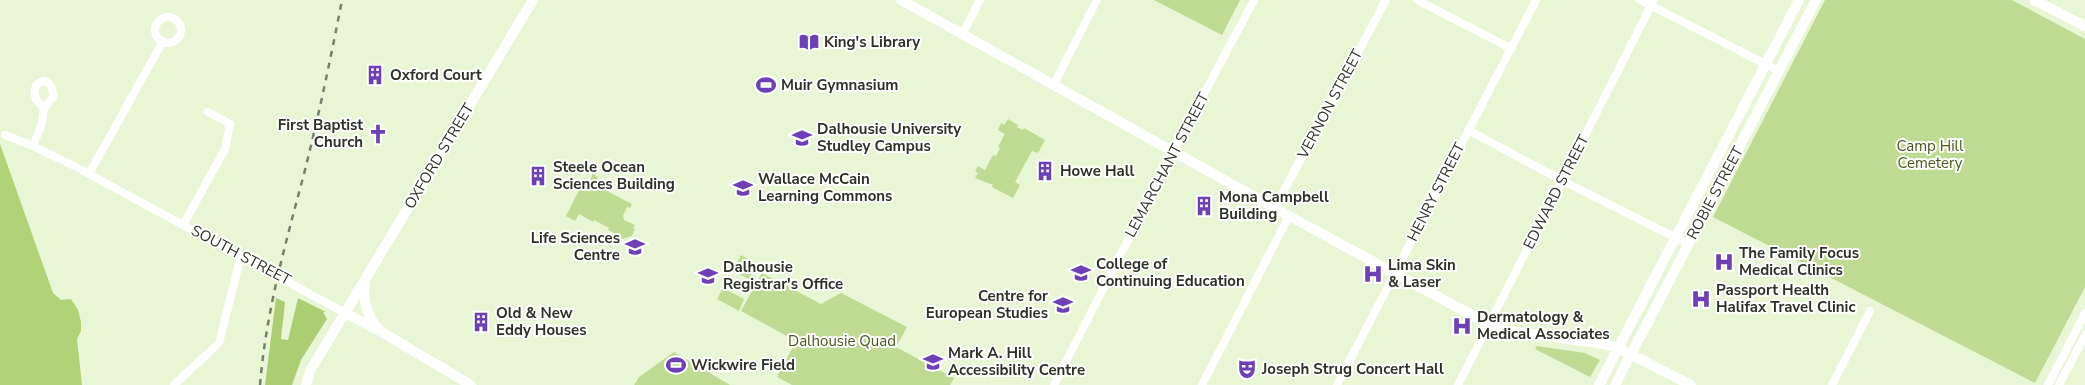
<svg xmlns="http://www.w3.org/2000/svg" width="2085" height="385" font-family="'Nunito Sans',sans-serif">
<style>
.green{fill:#bfda92}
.forest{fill:#acce72}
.water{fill:#b1d276}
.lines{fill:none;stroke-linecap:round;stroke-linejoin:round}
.street{stroke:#fff;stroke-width:8}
.secondary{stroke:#fff;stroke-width:10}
.rail{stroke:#777f6c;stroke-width:2.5;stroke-dasharray:6 6;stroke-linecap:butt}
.labels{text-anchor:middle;stroke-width:4;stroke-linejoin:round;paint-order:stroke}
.poi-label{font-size:15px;font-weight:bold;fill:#2d3126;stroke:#fff;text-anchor:start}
.street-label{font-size:15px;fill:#2d3126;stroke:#fff}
.park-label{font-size:15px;fill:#455a19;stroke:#fff}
</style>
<rect width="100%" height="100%" fill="#e9f6d6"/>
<!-- green -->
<g class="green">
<path d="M1154,0H1240L1222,35Z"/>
<path d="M1825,0H2012L2085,39V287L2035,383L1713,217Z"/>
<path d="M1008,119L1018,125L1017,127L1023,130L1024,128L1045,140L1038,153L1032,151L1015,182L1020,185L1013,198L992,187L993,185L975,178L978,173L975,171L978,166L985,170L993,155L996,156L1000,148L998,147L1005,134L998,130L1001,123L1004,125Z"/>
<path d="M592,173L598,177L597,180L605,184L603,189L632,204L630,208L627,207L623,216L624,220L635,225L633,228L635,229L632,236L618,240L615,238L614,233L608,230L609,228L594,220L593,222L579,214L575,221L566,216L580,188C588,186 592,181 592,173Z"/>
<path d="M741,255L757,264L749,279L733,271Z"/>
<path d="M762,273L821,304L841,293L907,327L896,347L954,378L950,385H792L777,377L796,341L741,311Z"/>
<path d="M723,288L744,299L739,311L717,299Z"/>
<path d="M1537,346L1585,353L1600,360L1590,377L1535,349Z"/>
<path d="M674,352L730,385H634L639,377Z"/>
</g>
<!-- forest -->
<path class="forest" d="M276,298L285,302L281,339L288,340L298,298L326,312H323L327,319L301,360L292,385H265Z"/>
<!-- water -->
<path class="water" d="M0,144L53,293L61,300L71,299L78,310L81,322V331L77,339L82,385H0Z"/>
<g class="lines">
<!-- street -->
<g class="street">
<path d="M1417,0L1510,48"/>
<path d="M1640,0L1779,71"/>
<circle cx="168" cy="30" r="13"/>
<path d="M963,33L980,0"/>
<path d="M1054,84L1097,0"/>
<path d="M1468,130L1561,180L1688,244"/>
<path d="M5,135L33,146L78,168L345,313"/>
<path d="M33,146L42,123L44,108L53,97C53,70 28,82 36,99C38,102 42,106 44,108"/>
<path d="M89,174L163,41"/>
<path d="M1275,207L1386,0"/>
<path d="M183,225L225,149L230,124L208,112"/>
<path d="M174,385L219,343L241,256"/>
<path d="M1054,385L1174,150L1254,0"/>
<path d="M1202,385L1289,216"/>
<path d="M1337,385L1536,0"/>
<path d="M1458,385L1654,0"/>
<path d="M1832,385L1870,311"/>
<path d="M2048,385L2085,313"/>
<path d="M2059,385L2085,335"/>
</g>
<!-- secondary -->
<g class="secondary">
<path d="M901,0L1289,216L1490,325L1503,330L1604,344L1618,348L1691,385"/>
<path d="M2034,0L2085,26"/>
<path d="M365,285C362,301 368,316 378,329"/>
<path d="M345,313L380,331L471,385"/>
<path d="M306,385L310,371L533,0"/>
<path d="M1599,385L1799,0"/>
<path d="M1615,385L1816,0"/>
</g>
<!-- rail -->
<path class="rail" d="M260,385C266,311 286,242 305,170C319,114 331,57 342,0"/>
</g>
<!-- icons -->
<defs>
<symbol id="library-bare" viewBox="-9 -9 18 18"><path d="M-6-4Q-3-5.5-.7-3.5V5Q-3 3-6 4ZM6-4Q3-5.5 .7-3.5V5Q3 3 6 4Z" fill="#6e40b7" stroke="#fff" stroke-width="2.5" paint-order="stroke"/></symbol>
<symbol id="building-bare" viewBox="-9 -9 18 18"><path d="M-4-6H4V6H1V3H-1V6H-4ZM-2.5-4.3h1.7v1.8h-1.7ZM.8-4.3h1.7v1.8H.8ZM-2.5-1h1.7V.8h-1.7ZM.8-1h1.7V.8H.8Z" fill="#6e40b7" stroke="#fff" stroke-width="2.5" paint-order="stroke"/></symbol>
<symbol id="stadium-bare" viewBox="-9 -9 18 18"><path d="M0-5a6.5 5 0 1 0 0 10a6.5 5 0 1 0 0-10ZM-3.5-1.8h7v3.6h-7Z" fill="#6e40b7" stroke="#fff" stroke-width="2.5" paint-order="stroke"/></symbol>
<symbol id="church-bare" viewBox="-9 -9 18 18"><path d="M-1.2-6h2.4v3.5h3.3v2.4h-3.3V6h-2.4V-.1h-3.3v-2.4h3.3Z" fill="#6e40b7" stroke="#fff" stroke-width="2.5" paint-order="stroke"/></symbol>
<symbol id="university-bare" viewBox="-9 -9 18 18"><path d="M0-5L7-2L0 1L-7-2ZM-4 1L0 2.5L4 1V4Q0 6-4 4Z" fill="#6e40b7" stroke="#fff" stroke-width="2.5" paint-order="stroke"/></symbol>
<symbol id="hospital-bare" viewBox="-9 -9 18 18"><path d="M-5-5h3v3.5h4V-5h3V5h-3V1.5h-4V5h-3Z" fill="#6e40b7" stroke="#fff" stroke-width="2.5" paint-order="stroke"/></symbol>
<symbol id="theatre-bare" viewBox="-9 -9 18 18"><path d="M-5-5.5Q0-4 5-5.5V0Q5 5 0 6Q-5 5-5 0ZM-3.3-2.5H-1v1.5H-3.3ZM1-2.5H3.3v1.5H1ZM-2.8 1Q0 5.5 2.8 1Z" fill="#6e40b7" stroke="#fff" stroke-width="2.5" paint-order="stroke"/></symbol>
</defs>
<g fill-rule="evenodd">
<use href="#library-bare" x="795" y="28" width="28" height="28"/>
<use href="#building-bare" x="361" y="61" width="28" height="28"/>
<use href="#stadium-bare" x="752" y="71" width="28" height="28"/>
<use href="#church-bare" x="364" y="120" width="28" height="28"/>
<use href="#university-bare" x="788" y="124" width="28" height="28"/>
<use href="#building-bare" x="1031" y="157" width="28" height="28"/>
<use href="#building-bare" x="524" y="162" width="28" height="28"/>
<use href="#university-bare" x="729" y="174" width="28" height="28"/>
<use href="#building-bare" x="1190" y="192" width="28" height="28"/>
<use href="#university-bare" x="621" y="233" width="28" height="28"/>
<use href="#hospital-bare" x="1710" y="248" width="28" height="28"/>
<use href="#university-bare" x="1067" y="259" width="28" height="28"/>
<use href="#hospital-bare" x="1359" y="260" width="28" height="28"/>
<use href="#university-bare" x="694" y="262" width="28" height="28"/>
<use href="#hospital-bare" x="1687" y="285" width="28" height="28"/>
<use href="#university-bare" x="1049" y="291" width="28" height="28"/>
<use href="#building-bare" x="467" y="308" width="28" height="28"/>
<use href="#hospital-bare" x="1448" y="312" width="28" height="28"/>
<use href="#university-bare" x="919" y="348" width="28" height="28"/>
<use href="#stadium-bare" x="662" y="351" width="28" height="28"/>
<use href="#theatre-bare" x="1233" y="355" width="28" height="28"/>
</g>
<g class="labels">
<!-- poi labels -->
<g class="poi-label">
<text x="824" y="47">King's Library</text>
<text x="390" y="80">Oxford Court</text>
<text x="781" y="90">Muir Gymnasium</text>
<text x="363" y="130" text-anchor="end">First Baptist<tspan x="363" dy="17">Church</tspan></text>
<text x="817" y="134">Dalhousie University<tspan x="817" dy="17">Studley Campus</tspan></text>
<text x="553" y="172">Steele Ocean<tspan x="553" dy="17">Sciences Building</tspan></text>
<text x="1060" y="176">Howe Hall</text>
<text x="758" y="184">Wallace McCain<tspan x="758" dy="17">Learning Commons</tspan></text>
<text x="1219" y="202">Mona Campbell<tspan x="1219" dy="17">Building</tspan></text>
<text x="620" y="243" text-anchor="end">Life Sciences<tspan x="620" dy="17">Centre</tspan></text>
<text x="1739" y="258">The Family Focus<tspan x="1739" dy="17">Medical Clinics</tspan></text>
<text x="1096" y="269">College of<tspan x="1096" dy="17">Continuing Education</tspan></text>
<text x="1388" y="270">Lima Skin<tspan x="1388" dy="17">&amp; Laser</tspan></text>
<text x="723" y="272">Dalhousie<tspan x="723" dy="17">Registrar's Office</tspan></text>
<text x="1716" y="295">Passport Health<tspan x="1716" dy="17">Halifax Travel Clinic</tspan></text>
<text x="1048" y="301" text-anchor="end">Centre for<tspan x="1048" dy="17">European Studies</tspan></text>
<text x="496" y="318">Old &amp; New<tspan x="496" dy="17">Eddy Houses</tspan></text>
<text x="1477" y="322">Dermatology &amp;<tspan x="1477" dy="17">Medical Associates</tspan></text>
<text x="948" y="358">Mark A. Hill<tspan x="948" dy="17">Accessibility Centre</tspan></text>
<text x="691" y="370">Wickwire Field</text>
<text x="1262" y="374">Joseph Strug Concert Hall</text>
</g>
<!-- street labels -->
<g class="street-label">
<text transform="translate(1330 104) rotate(-62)" y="5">VERNON STREET</text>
<text transform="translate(439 156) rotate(-59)" y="5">OXFORD STREET</text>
<text transform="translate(1167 165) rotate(-62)" y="5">LEMARCHANT STREET</text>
<text transform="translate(1436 192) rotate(-63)" y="5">HENRY STREET</text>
<text transform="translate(1556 192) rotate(-63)" y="5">EDWARD STREET</text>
<text transform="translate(1715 193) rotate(-62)" y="5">ROBIE STREET</text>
<text transform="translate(241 255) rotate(28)" y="5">SOUTH STREET</text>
</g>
<!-- park labels -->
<g class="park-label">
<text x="1930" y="151">Camp Hill<tspan x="1930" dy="17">Cemetery</tspan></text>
<text x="842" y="346">Dalhousie Quad</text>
</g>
</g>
</svg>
